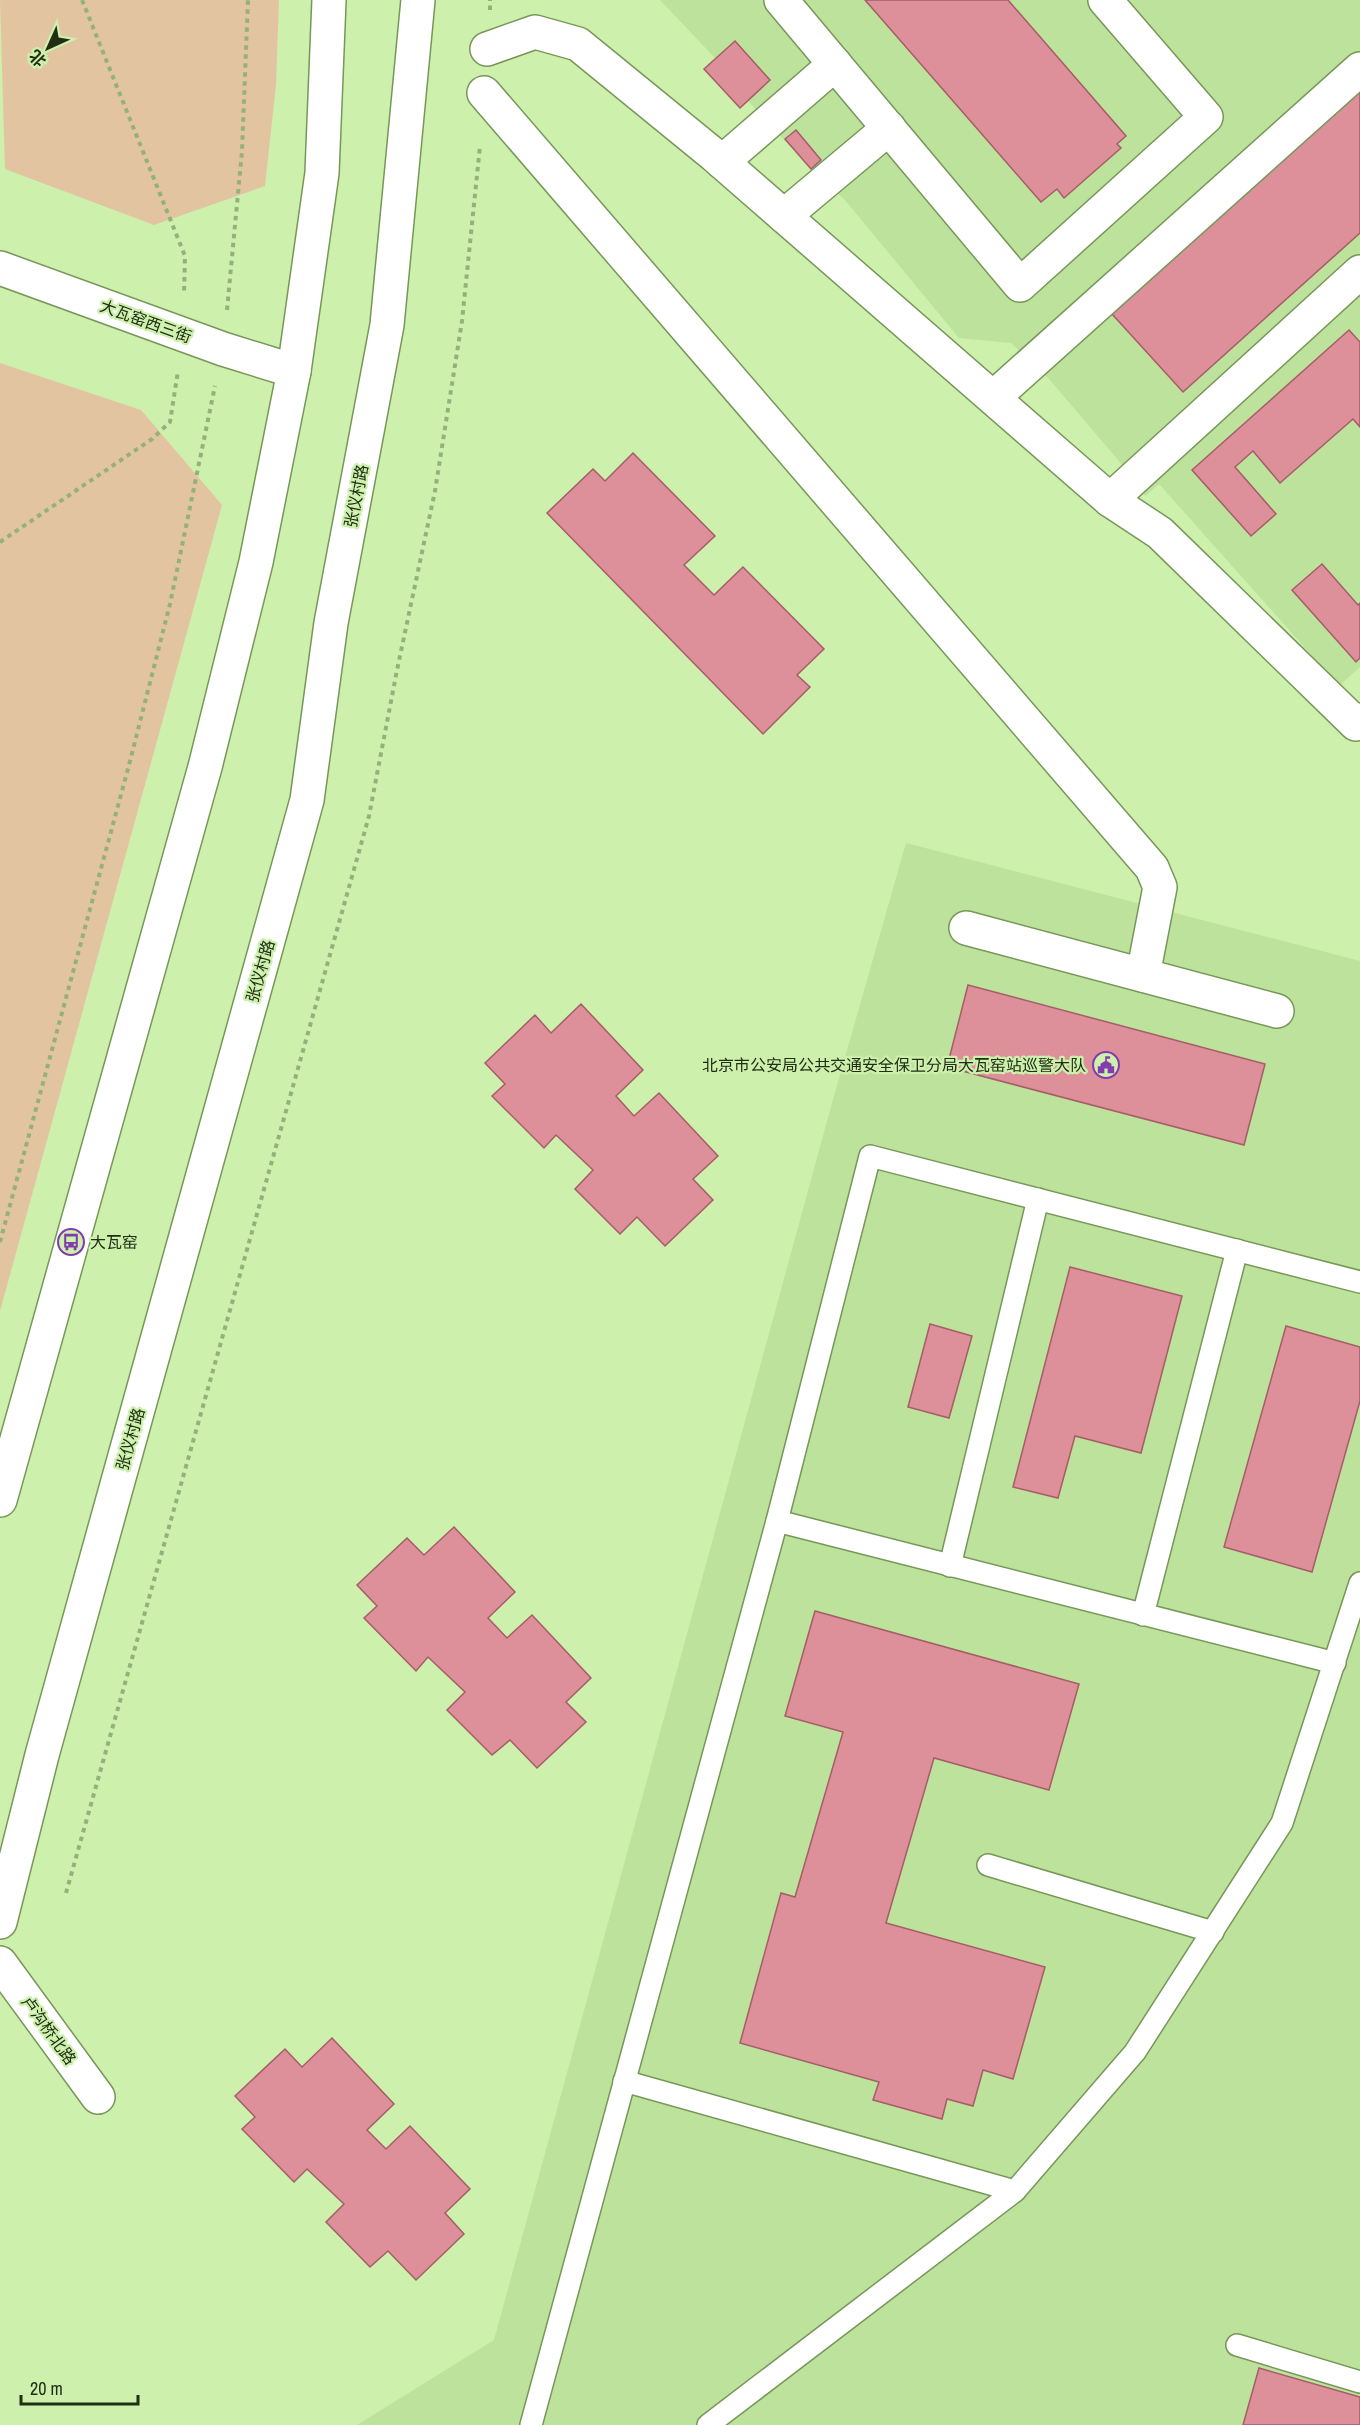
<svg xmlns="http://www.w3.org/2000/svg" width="1360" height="2425" font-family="'Archivo Narrow','Noto Sans SC',sans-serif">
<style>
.built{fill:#bde29b}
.green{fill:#e2c4a1}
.building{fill:#dd8f9a;stroke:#a55d68;stroke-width:1.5}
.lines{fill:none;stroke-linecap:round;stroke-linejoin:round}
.service-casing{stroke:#779759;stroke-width:24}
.minor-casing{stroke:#779759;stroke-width:36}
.tertiary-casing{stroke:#779759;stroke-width:36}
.primary-casing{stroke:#779759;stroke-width:36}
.path{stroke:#95b17b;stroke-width:4;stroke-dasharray:4.5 4.5;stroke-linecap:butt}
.service{stroke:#fff;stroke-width:21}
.minor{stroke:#fff;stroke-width:33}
.tertiary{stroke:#fff;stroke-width:33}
.primary{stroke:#fff;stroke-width:33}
.labels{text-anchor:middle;stroke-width:4.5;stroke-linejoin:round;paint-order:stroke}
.street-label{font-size:16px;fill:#212e14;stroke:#cdf0ad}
.poi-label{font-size:16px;fill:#212e14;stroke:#cdf0ad;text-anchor:end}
</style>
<rect width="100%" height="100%" fill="#cdf0ad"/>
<!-- built -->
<g class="built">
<path d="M660,0H1360V667L1339,686L1159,484L1145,496L1118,460L1050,380L1011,343L959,338L845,200L811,169L748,101L715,58Z"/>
<path d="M906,843L1360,961V2425H357L494,2340L832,1103Z"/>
</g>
<!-- green -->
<g class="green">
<path d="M0,0H279L276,85L265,186L154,225L5,169Z"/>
<path d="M0,363L141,410L222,505L0,1311Z"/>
</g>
<!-- building -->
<g class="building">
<path d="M865,0H1008L1126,136L1117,144L1121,148L1064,198L1057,189L1041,202Z"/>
<path d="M735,41L770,80L740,108L704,69Z"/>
<path d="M1360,90V233L1183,392L1112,314Z"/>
<path d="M796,130L821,160L811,169L785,139Z"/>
<path d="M1349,330L1360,342V427L1353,419L1280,483L1253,451L1235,467L1276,514L1251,536L1192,470Z"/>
<path d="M633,453L715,536L684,565L714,595L743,567L824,649L797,675L810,687L763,734L547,513L593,469L605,481Z"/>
<path d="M1322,564L1358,605L1360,603V658L1356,662L1292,590Z"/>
<path d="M968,985L1265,1064L1244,1145L947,1067Z"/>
<path d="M581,1004L643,1070L616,1096L634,1116L659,1093L718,1156L693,1179L713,1200L665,1246L637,1217L620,1234L575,1189L593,1170L556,1135L544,1148L492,1096L505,1084L485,1063L535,1015L551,1033Z"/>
<path d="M1070,1267L1182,1296L1141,1453L1075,1436L1058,1498L1013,1487Z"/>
<path d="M930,1324L972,1336L949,1418L908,1407Z"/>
<path d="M1286,1326L1360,1347V1401L1312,1572L1224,1547Z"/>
<path d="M454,1527L515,1592L488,1618L507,1638L532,1615L591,1678L566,1702L586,1722L537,1768L510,1740L492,1755L447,1710L465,1692L428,1657L416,1671L364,1618L377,1606L357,1585L407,1538L424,1555Z"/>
<path d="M815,1611L1079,1684L1049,1790L934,1758L886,1923L1045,1967L1013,2079L983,2070L973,2106L947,2099L942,2119L873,2100L879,2082L740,2043L781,1893L795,1897L843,1732L785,1716Z"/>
<path d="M332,2038L394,2104L367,2130L386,2149L410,2126L470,2189L445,2213L464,2234L416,2280L388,2251L370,2267L326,2222L344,2204L307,2169L294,2182L242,2129L255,2117L235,2096L285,2049L302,2067Z"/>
<path d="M1259,2368L1360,2397V2425H1243Z"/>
</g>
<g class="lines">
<defs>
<g id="service">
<path d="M777,1521L870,1156L1360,1282"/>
<path d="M950,1566L1038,1199"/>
<path d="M1143,1615L1237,1250"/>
<path d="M988,1865L1213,1932"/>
<path d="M624,2081L1015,2191"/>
<path d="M1237,2345L1360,2382"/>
<path d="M531,2425L777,1521L1335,1663"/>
<path d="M708,2425L1015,2191L1135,2052L1282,1823L1360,1583"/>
</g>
<g id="minor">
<path d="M781,0L1020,285L1206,117L1105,0"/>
<path d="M487,49L535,32L578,44L714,155L1110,500L1360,272"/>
<path d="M484,93L1152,868L1160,887L1143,975"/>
<path d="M722,162L835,64"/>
<path d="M784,216L889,128"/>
<path d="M994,397L1360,69"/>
<path d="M1110,500L1160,533L1356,724L1360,720"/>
<path d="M966,928L1277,1011"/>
<path d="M0,1963L98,2097"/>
</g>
<path id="tertiary" d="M0,268L223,349L294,371"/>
<g id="primary">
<path d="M0,1500L205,767L256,562L294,371L322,173L329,0"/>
<path d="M0,1922L42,1755L307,800L331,623L387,325L418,0"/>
</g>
</defs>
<!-- service casing -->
<use href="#service" class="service-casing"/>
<!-- minor casing -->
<use href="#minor" class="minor-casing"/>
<!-- tertiary casing -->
<use href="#tertiary" class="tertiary-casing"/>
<!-- primary casing -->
<use href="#primary" class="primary-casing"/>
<!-- path -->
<g class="path">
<path d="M82,0L185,256L184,295"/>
<path d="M490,10V0"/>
<path d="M227,310L242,151L248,0"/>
<path d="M0,542L152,439L170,422L178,371"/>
<path d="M0,1242L129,765L170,604L215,386"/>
<path d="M66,1893L369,816L397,670L435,491L462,321L480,146"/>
</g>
<!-- service -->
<use href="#service" class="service"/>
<!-- minor -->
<use href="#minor" class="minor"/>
<!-- tertiary -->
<use href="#tertiary" class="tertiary"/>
<!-- primary -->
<use href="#primary" class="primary"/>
</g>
<!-- icons -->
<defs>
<symbol id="civic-ring" viewBox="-11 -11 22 22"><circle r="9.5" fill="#cdf0ad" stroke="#843bad" stroke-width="1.5"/><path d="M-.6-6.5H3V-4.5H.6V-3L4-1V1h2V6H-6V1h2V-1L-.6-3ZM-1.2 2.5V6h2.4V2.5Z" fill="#843bad"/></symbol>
<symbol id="bus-ring" viewBox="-11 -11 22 22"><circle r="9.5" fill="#cdf0ad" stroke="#843bad" stroke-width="1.5"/><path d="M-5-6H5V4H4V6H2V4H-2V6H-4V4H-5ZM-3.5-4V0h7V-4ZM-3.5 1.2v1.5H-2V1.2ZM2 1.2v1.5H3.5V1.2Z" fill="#843bad"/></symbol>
</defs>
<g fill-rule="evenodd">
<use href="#civic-ring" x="1091" y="1050" width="30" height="30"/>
<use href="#bus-ring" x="56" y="1227" width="30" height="30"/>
</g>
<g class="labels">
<!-- street labels -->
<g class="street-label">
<text transform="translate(146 321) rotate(20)" y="6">大瓦窑西三街</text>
<text transform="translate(356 496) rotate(-79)" y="6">张仪村路</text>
<text transform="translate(260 971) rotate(-74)" y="6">张仪村路</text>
<text transform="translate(130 1439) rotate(-74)" y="6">张仪村路</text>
<text transform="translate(49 2030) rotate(54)" y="6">卢沟桥北路</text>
</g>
<!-- poi labels -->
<g class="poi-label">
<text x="1086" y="1071">北京市公安局公共交通安全保卫分局大瓦窑站巡警大队</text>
<text x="90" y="1248" text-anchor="start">大瓦窑</text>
</g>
</g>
<!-- north arrow -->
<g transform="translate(48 48) rotate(225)" stroke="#cdf0ad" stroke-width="4.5" paint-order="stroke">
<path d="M0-4.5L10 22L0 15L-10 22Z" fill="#212e14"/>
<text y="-9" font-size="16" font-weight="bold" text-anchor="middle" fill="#212e14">北</text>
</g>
<!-- scale -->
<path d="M21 2395v9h117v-9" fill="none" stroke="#212e14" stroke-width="3"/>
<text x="30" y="2395" font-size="18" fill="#212e14" stroke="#cdf0ad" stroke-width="4.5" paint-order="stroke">20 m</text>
</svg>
